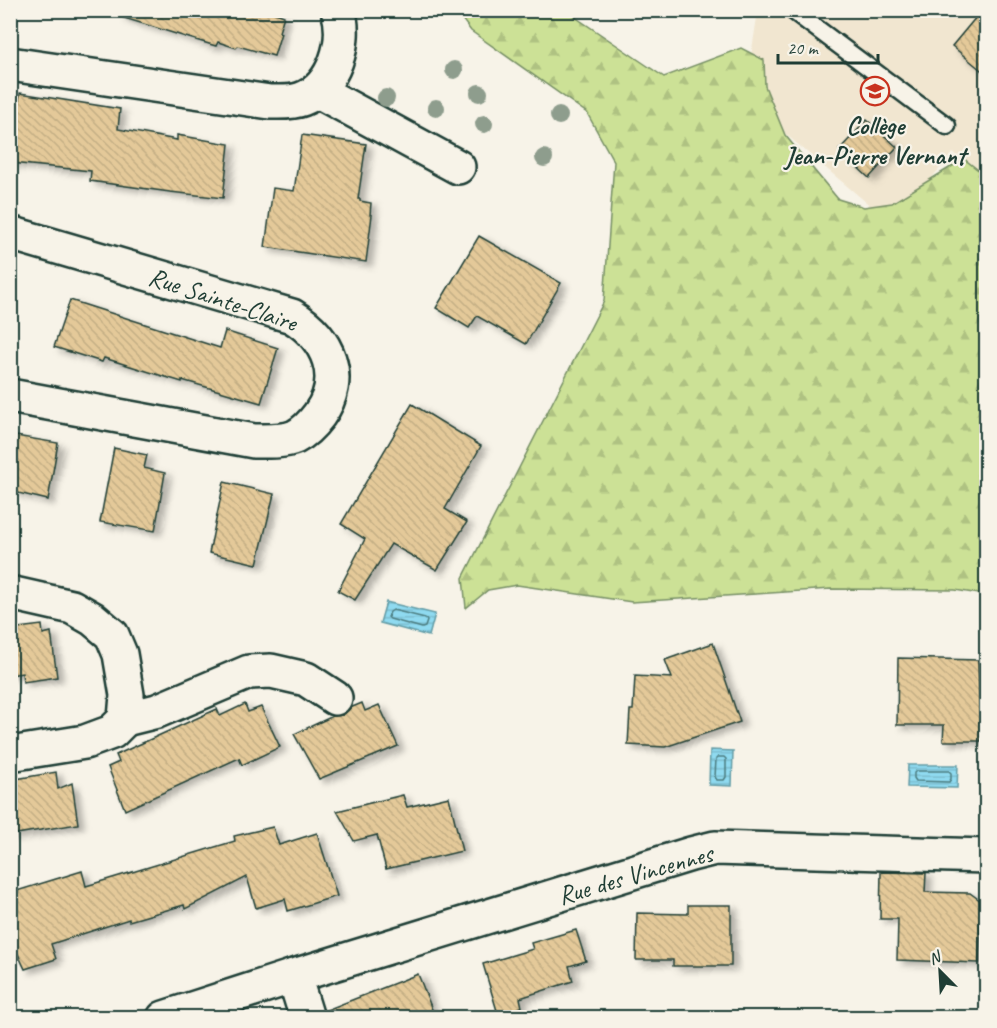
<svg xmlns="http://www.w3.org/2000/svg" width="997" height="1028" viewBox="0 0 997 1028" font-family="Caveat,sans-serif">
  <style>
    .built { fill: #f1e6d0 }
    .forest { fill: url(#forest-firs); stroke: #768f65; stroke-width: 1.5 }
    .water { fill: url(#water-rules); stroke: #629ba5; stroke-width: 1.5 }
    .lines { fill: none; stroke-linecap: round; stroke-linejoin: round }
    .shore { stroke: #4c7c7f; stroke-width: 1.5 }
    .building { fill: url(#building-back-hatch); stroke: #1f3d34; stroke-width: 1.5; filter: url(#shadow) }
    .lane-casing { stroke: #1f3d34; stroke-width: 21 }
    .street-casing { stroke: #1f3d34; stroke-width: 38 }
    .lane { stroke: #f7f3e8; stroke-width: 16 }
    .street { stroke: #f7f3e8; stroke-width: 33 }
    .tree { fill: #8e9d8d }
    .labels { text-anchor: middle; stroke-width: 4.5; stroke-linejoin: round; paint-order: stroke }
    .poi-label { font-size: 26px; font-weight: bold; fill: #1f3d34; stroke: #f7f3e8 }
    .street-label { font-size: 26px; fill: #1f3d34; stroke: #f7f3e8 }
  </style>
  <defs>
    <pattern id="forest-firs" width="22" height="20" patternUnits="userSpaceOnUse" patternTransform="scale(1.5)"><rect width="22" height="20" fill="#cce196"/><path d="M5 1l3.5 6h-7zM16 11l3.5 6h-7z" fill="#afc282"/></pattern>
    <pattern id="water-rules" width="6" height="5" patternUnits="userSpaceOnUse" patternTransform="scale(1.5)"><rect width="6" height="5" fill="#8fdaf0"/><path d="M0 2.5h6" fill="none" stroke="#7bbcce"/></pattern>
    <pattern id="building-back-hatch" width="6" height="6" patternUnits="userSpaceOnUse" patternTransform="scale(1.5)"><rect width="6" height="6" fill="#e4c999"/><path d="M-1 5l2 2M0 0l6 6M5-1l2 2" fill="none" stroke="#c3ae84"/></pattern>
    <filter id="shadow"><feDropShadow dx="6" dy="4" stdDeviation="3" flood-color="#0004"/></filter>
  </defs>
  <rect width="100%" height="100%" fill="#f7f3e8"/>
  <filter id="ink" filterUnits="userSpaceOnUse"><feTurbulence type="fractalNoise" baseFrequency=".0167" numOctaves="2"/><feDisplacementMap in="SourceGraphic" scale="12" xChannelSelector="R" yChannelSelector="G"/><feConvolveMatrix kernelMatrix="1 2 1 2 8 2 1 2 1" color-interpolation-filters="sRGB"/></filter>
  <g filter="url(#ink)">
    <path class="built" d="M 758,11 L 986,11 L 986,178 L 953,153 L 892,224 L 776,126 L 751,56 Z"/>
    <path class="forest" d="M 456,11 L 566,11 L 664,77 L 741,48 L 764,60 L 765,86 L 785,135 L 838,199 L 864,207 L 892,203 L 964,159 L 986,176 L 986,595 L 955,590 L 831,589 L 632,602 L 517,585 L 488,590 L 466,608 L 463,578 L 604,301 L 614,162 L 587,113 L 471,31 Z"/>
    <g class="water">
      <path d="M 386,602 L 435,614 L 429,636 L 380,623 Z"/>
      <path d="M 710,750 L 733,751 L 732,786 L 709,785 Z"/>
      <path d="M 908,765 L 958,765 L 957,788 L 907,787 Z"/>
    </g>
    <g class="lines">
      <g class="shore">
        <path d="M 393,610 L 425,618 L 427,621 L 425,627 L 422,628 L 390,619 L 388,617 L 390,612 Z"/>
        <path d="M 718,757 L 724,757 L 726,759 L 726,777 L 724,780 L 717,780 L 715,777 L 716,759 Z"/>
        <path d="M 916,771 L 949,771 L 951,773 L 951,779 L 949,782 L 916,781 L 914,778 L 914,773 Z"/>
      </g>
    </g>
    <g class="building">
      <path d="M 122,10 L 267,10 L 284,16 L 279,32 L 281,33 L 274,56 L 238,46 L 236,48 L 218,42 L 216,46 L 189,38 L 121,17 Z"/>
      <path d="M 982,10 L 987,10 L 987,75 L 952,46 Z"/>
      <path d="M 20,93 L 120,109 L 118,129 L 177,140 L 177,135 L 229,144 L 223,198 L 170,192 L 90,181 L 91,171 L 11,163 Z"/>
      <path d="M 867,120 L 897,147 L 869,178 L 839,150 Z"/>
      <path d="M 302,135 L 366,144 L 358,199 L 360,199 L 360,201 L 371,203 L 370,215 L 372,215 L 366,262 L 265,247 L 273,188 L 294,191 Z"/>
      <path d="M 479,236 L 561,283 L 526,344 L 477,316 L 469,328 L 436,308 Z"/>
      <path d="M 70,300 L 220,348 L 225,331 L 278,348 L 261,403 L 182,380 L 182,382 L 104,358 L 102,362 L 54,347 Z"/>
      <path d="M 412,404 L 481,446 L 445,509 L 467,522 L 437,570 L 391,544 L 355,600 L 338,591 L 365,539 L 341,524 Z"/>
      <path d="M 10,435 L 58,443 L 48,500 L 18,493 L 18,492 L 10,490 Z"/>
      <path d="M 114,448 L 147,455 L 144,468 L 165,473 L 155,531 L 100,522 Z"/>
      <path d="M 224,482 L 274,494 L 257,564 L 209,553 Z"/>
      <path d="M 42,625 L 43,634 L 51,632 L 57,677 L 23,682 L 22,673 L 10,675 L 10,629 Z"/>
      <path d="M 713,643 L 740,722 L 665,747 L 628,745 L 630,710 L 633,710 L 635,676 L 672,678 L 665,660 Z"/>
      <path d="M 898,658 L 978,660 L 981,741 L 943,741 L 944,725 L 897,725 Z"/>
      <path d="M 362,703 L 365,711 L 379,705 L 398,746 L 319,779 L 294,734 L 333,716 L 343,715 L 350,708 Z"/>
      <path d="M 245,704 L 248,712 L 261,707 L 280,747 L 242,765 L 239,758 L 125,810 L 108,767 L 119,762 L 116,755 L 217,709 L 220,716 Z"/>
      <path d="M 56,772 L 58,789 L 72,783 L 78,824 L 10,835 L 10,780 Z"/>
      <path d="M 403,795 L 407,807 L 449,797 L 462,851 L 386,869 L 377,835 L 354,841 L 337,811 Z"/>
      <path d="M 273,827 L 279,845 L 317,833 L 337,896 L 288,911 L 285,899 L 256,908 L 247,877 L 185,909 L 184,905 L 129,921 L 129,919 L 51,944 L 56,959 L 25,969 L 10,937 L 10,893 L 82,871 L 86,886 L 235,841 L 234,836 Z"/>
      <path d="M 881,872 L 926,873 L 925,892 L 970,893 L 981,901 L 979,963 L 897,960 L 898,919 L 880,919 Z"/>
      <path d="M 688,905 L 731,905 L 731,966 L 673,966 L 673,960 L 636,960 L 637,913 L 688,914 Z"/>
      <path d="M 576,930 L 586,961 L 569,966 L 573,981 L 520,998 L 522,1007 L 498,1014 L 483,964 L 533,949 L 531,943 Z"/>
      <path d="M 418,974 L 435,1017 L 325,1017 L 324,1011 Z"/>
    </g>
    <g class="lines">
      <g class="lane-casing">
        <path id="lane" d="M 792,10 L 947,126"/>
      </g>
      <g class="street-casing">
        <g id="street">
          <path d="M 10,64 L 270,102 C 280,102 292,103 302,99 C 334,87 348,41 338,10"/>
          <path d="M 318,91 L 458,167"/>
          <path d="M 10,233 L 292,316 C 328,338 346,378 319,415 C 313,423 305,432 295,437 C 283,442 267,441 254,441 L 10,396"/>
          <path d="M 10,593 L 72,607 L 93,619 L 112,635 L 120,654 L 127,695 L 125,719 L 112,732 L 85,742 L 10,754"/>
          <path d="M 125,719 L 157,711 L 249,672 L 271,671 L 306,679 L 335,698"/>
          <path d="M 294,976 L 691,854 L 715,848 L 986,856"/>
          <path d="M 164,1018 L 294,976 L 307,1018"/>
        </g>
      </g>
      <use href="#lane" class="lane"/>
      <use href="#street" class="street"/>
    </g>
    <g class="tree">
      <circle cx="454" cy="70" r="9"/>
      <circle cx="479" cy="93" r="9"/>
      <circle cx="386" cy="98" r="9"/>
      <circle cx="436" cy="108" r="9"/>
      <circle cx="559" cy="116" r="9"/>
      <circle cx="484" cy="124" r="9"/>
      <circle cx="544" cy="158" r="9"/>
    </g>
  </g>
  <defs>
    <g id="school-ring" transform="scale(1.5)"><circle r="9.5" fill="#f7f3e8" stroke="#c8321e" stroke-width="1.5"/><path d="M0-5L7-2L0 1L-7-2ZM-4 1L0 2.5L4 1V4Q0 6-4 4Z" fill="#c8321e"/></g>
  </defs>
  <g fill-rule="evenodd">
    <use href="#school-ring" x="875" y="91"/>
  </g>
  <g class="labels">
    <g class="poi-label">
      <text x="875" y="134">Collège<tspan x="875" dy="30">Jean-Pierre Vernant</tspan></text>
    </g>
    <g class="street-label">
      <text transform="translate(223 299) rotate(18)" y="9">Rue Sainte-Claire</text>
      <text transform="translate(635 874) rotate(-16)" y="9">Rue des Vincennes</text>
    </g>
  </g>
  <rect width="997" height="1028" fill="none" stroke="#f7f3e8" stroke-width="36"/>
  <rect x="18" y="18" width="961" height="992" fill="none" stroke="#1f3d34" stroke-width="2" filter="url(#ink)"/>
  <g transform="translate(940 971) rotate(336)" stroke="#f7f3e8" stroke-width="4.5" paint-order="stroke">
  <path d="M0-4.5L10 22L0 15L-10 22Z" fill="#1f3d34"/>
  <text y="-9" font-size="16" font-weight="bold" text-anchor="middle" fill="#1f3d34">N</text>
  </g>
  <path d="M778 54v9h100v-9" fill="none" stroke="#1f3d34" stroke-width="3"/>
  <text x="787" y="54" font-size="18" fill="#1f3d34" stroke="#f7f3e8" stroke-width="4.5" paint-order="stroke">20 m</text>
</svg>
